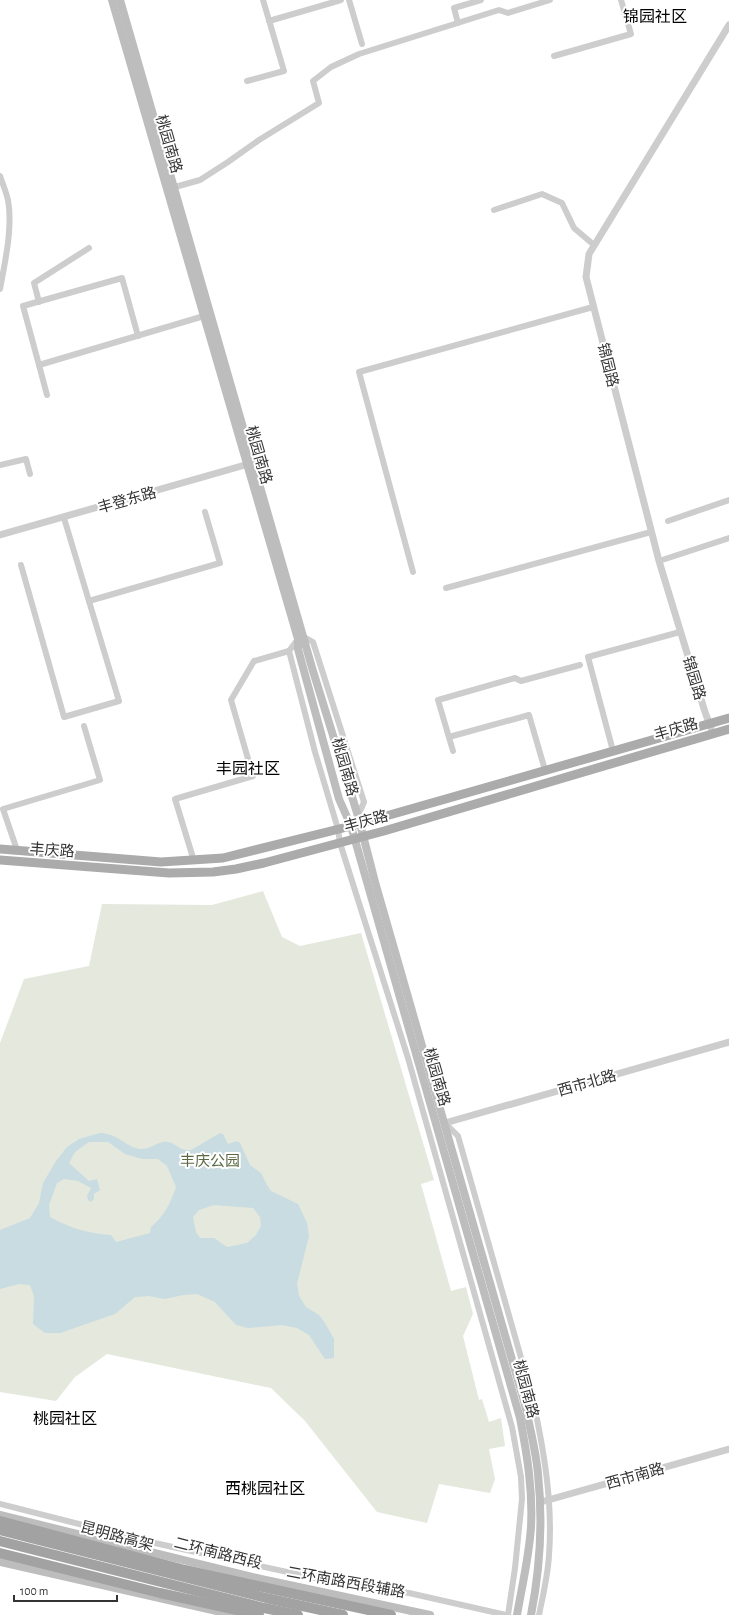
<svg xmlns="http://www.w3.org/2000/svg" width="729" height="1615" viewBox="0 0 729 1615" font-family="'Alegreya Sans','Noto Sans SC',sans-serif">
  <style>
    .green { fill: #e4e8dd }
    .water { fill: #c8dce2; fill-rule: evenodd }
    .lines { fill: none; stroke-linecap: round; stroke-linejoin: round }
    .minor { stroke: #cdcdcd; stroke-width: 6 }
    .tertiary { stroke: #cdcdcd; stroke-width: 7 }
    .secondary { stroke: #bdbdbd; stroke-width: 8 }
    .primary { stroke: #ababab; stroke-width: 9 }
    .trunk { stroke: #a2a2a2; stroke-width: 10 }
    .labels { text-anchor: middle; stroke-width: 4; stroke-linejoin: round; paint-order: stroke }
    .street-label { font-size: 15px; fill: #333; stroke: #fff }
    .park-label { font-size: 15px; fill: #5b6a45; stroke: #fff }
    .neighbourhood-label { font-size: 16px; fill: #000; stroke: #fff }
  </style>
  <rect width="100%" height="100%" fill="#fff"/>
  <path class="green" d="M 263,891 L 282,937 L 300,946 L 361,933 L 434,1180 L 421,1184 L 451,1291 L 466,1287 L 473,1314 L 463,1336 L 479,1400 L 482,1399 L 489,1422 L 501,1418 L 505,1446 L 489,1449 L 495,1479 L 490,1493 L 439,1484 L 427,1523 L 377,1512 L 305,1421 L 271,1388 L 107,1354 L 75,1377 L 56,1401 L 0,1392 L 0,1043 L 24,979 L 89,966 L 102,904 L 212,905 Z"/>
  <path class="water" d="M 100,1133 C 120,1134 126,1148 141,1149 C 150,1150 159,1140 168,1142 C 177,1144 181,1152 191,1150 L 220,1133 L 223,1134 L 228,1144 L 237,1141 L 240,1143 L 250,1165 L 261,1173 L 267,1185 L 271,1191 L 298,1204 L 307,1223 L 309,1236 L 297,1284 L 299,1296 L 306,1307 L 319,1315 L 325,1323 L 334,1339 L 334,1358 L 325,1359 L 309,1335 L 297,1328 L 282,1325 L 248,1328 L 236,1325 L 215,1302 L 197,1294 L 183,1295 L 165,1299 L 149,1296 L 135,1297 L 115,1314 L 60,1333 L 45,1333 L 33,1324 L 34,1296 L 30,1285 L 19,1284 L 0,1289 L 0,1230 L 30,1218 L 39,1203 L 43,1183 L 56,1161 L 67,1147 L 79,1139 ZM 89,1142 L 108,1142 L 125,1154 L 142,1159 L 158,1159 L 167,1166 L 176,1187 C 170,1204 165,1215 151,1227 L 150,1233 L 116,1242 L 111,1235 C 87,1233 72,1229 50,1217 L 49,1205 L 57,1183 L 64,1179 L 78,1181 L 91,1188 L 87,1196 L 88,1200 L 91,1202 L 94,1199 L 94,1194 L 100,1190 L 97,1179 L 89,1181 L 69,1163 L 75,1152 ZM 214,1205 L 253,1208 L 260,1217 L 261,1226 L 256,1235 L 247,1243 L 227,1247 L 214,1238 L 200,1238 L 196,1232 L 193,1217 L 199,1210 Z"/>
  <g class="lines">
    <g class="minor">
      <path d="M 349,0 L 362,44"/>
      <path d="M 269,21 L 341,0"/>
      <path d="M 458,23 L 454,8 L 481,0"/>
      <path d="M 554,56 L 631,34 L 621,0"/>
      <path d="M 247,81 L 284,71 L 263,0"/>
      <path d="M 0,176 C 3,184 6,192 8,200 C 13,227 5,262 0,289"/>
      <path d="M 175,187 L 200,180 L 228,162 L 259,140 L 319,103 L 313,81 L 331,67 L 359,54 L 499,10 L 508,13 L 550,0"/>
      <path d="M 494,210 L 542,194 L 562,203 L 574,228 L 594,245"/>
      <path d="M 39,302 L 34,283 L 89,248"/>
      <path d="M 39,365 L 23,306 L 122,278 L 138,336"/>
      <path d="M 47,395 L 39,365 L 204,316"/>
      <path d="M 0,465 L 26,459 L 30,474"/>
      <path d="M 668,521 L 729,500"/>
      <path d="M 659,561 L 729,538"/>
      <path d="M 21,565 L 64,717 L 119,701 L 64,518"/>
      <path d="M 413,572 L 359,372 L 593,307"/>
      <path d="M 446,588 L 651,532"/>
      <path d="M 89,601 L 220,563 L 205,512"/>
      <path d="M 304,637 L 313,642 L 364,802 L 358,816"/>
      <path d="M 298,639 L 289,651 L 315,752 L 338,829 L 340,843 L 408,1058 L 512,1427 L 521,1477 L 522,1499 L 515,1568 L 508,1615"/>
      <path d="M 449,737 L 529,715 L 545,770"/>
      <path d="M 453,751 L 438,700 L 515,678 L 521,681 L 580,665"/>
      <path d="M 613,751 L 588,657 L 680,632"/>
      <path d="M 17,850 L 3,809 L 100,780 L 84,726"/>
      <path d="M 194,861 L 175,799 L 253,776 L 231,700 L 254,661 L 289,651"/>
      <path d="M 445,1123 L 458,1136 L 533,1400 C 544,1451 553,1503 549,1555 C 548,1575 543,1595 539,1615"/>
      <path d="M 0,1504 L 150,1542 L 347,1585 L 409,1593 L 506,1615"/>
    </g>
    <g class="tertiary">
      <path d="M 0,535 L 252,463"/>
      <path d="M 711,728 L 705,712 L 659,561 L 586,277 L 589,254 L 729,25"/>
      <path d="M 445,1123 L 729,1042"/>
      <path d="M 541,1502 L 729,1449"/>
    </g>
    <g class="secondary">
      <path d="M 112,0 L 298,639 L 298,649 L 339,799 L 351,826 L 520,1418 C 527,1454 533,1490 531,1527 C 529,1557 522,1586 517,1615"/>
      <path d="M 120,0 L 313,671 L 358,816 L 375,882 L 525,1405 C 530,1428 536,1451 538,1474 C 543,1521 540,1569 531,1615"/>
      <path d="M 0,1515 L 261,1579 L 430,1615"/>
      <path d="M 0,1562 L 234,1615"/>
    </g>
    <g class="primary">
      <path d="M 0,849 L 161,862 L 223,858 L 351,826 L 729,718"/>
      <path d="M 0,860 L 169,873 L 213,872 L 236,869 L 264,863 L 384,831 L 729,729"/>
    </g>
    <g class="trunk">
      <path d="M 0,1521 L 185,1570 L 391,1615"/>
      <path d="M 0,1530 L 266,1598 L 343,1615"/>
      <path d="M 0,1541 L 264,1608 L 298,1615"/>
      <path d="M 0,1553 L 160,1593 L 259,1615"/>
    </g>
  </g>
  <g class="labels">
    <g class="street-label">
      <text transform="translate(169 144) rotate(74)" y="5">桃园南路</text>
      <text transform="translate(608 365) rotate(76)" y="5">锦园路</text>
      <text transform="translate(259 455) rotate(74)" y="5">桃园南路</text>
      <text transform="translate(127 500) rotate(-16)" y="5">丰登东路</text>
      <text transform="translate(694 678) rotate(73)" y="5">锦园路</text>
      <text transform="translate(676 729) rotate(-16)" y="5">丰庆路</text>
      <text transform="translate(345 767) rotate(74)" y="5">桃园南路</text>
      <text transform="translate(366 821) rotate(-15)" y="5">丰庆路</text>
      <text transform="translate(52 850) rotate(4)" y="5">丰庆路</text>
      <text transform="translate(437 1077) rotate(74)" y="5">桃园南路</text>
      <text transform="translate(587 1083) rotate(-16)" y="5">西市北路</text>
      <text transform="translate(526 1389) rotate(75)" y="5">桃园南路</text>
      <text transform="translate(635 1476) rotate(-16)" y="5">西市南路</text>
      <text transform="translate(117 1536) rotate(15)" y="5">昆明路高架</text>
      <text transform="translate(218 1553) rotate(14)" y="5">二环南路西段</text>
      <text transform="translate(346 1582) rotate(10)" y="5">二环南路西段辅路</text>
    </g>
    <g class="park-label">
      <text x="210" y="1166">丰庆公园</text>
    </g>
    <g class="neighbourhood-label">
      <text x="655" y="22">锦园社区</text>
      <text x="248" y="774">丰园社区</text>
      <text x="65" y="1424">桃园社区</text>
      <text x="265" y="1494">西桃园社区</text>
    </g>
  </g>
  <path d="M14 1595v6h103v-6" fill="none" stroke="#333333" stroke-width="2"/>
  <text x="20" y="1595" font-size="12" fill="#333333" stroke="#ffffff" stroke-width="3" paint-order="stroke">100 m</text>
</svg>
